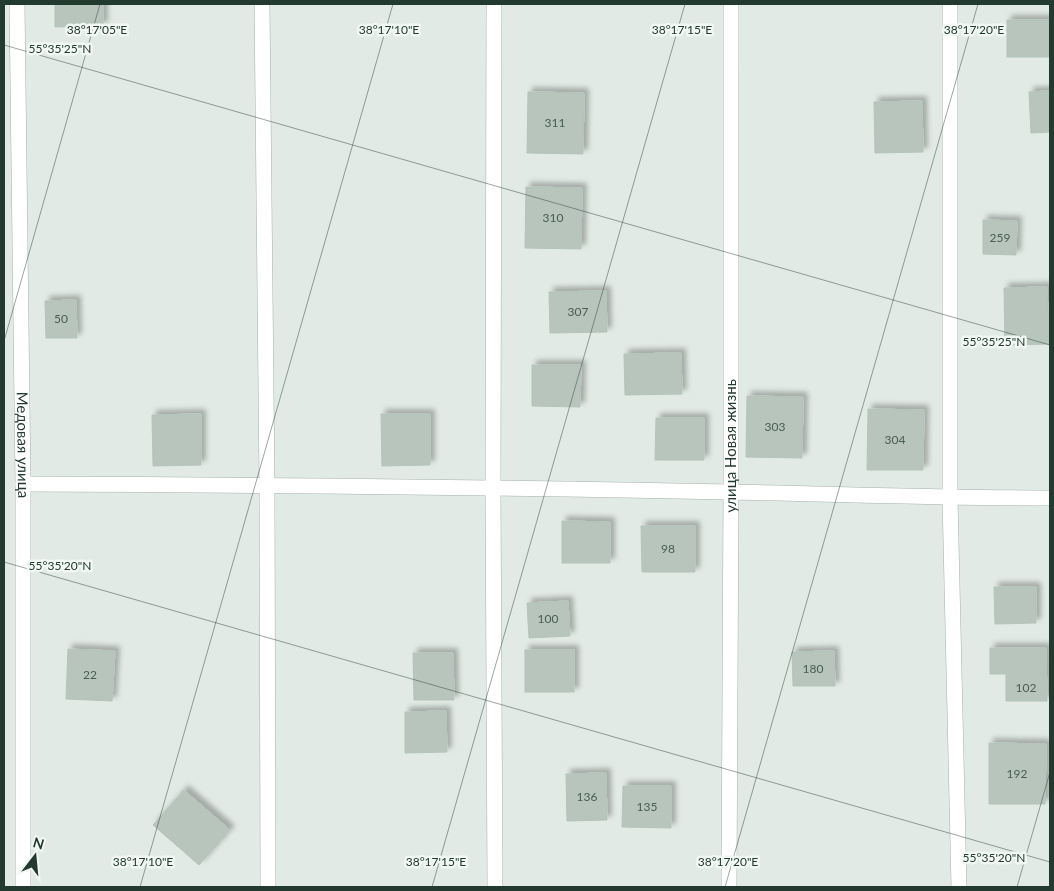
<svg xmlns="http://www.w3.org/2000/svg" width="1054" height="891" viewBox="0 0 1054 891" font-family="Lato,sans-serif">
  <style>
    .building { fill: #b7c5bd; stroke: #b4c4bb; filter: url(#shadow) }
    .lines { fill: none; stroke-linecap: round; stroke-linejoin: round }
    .street-casing { stroke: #a4b2ab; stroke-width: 16 }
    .street { stroke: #fff; stroke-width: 15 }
    .ticks { fill: none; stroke: #233a30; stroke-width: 1; stroke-opacity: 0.45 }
    .labels { text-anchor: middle; stroke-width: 5; stroke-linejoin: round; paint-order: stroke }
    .number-label { font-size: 12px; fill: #485d53 }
    .street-label { font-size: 15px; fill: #233a30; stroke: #f1f7f3 }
    .ticks-label { font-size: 12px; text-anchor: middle; fill: #233a30; stroke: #f1f7f3; stroke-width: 5; stroke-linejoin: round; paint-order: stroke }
  </style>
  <defs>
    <filter id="shadow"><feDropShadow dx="4.5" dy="-4.5" stdDeviation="2.5" flood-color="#0004"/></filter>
  </defs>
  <rect width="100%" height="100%" fill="#e1eae5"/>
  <g class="building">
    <path d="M 55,4 L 103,4 L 103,26 L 55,27 Z"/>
    <rect x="1007" y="20" width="43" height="37"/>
    <path d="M 1050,91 L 1050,132 L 1031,133 L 1029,92 Z"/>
    <path d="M 528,92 L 584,93 L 583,154 L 527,153 Z"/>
    <path d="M 922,101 L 923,152 L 875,153 L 874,102 Z"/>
    <path d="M 526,187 L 582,188 L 581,249 L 525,248 Z"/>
    <path d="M 983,220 L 1017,221 L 1016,255 L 983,254 Z"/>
    <path d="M 1047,287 L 1048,315 L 1050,315 L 1050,344 L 1005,345 L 1004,288 Z"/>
    <path d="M 606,291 L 607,332 L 550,333 L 549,292 Z"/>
    <path d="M 76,300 L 77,338 L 46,338 L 45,301 Z"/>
    <path d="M 681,353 L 682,394 L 625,395 L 624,354 Z"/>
    <path d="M 532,365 L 581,365 L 580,407 L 532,406 Z"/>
    <path d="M 747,396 L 803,397 L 802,458 L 746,457 Z"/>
    <path d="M 868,409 L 924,410 L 923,470 L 867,470 Z"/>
    <path d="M 201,414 L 201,465 L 153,466 L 152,415 Z"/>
    <path d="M 381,414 L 430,414 L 430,465 L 382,466 Z"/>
    <path d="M 656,418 L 704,418 L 704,460 L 655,460 Z"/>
    <path d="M 562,521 L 610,522 L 610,563 L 562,563 Z"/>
    <path d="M 641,526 L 695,526 L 695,572 L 642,572 Z"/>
    <path d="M 994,587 L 1036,587 L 1036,623 L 995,624 Z"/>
    <path d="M 568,601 L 570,636 L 529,638 L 527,603 Z"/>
    <path d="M 990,648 L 1046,648 L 1047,701 L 1006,701 L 1006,674 L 990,674 Z"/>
    <path d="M 68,649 L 115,651 L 112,701 L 66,699 Z"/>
    <rect x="525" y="650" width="49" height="42"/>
    <path d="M 834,651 L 835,686 L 793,686 L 792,652 Z"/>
    <path d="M 413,653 L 453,653 L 454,700 L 414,700 Z"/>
    <path d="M 446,711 L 447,752 L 405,753 L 405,712 Z"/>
    <path d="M 989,743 L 1046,744 L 1045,804 L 989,804 Z"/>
    <path d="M 606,773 L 607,820 L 567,821 L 566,774 Z"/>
    <path d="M 623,786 L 671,786 L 671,828 L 622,827 Z"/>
    <path d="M 184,790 L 230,830 L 199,865 L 153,825 Z"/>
  </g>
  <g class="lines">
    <g class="street-casing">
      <g id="street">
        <path id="s1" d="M 17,4 L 23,484 L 23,887"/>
        <path d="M 262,4 L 267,485 L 268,887"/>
        <path d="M 494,4 L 493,489 L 495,887"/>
        <path d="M 950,4 L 950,498 L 959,887"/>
        <path d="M 23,484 C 259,485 495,487 730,492 C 837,494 944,498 1050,498"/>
        <path id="s2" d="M 729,887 L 731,492 L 731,4"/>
      </g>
    </g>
    <use href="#street" class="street"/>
  </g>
  <path class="ticks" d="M 4,45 L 1050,345M 4,341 L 100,4M 4,562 L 1050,862M 140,887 L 393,4M 432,887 L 685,4M 725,887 L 978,4M 1017,887 L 1050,772"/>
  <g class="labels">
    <g class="number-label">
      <text x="555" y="127">311</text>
      <text x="553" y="222">310</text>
      <text x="1000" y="242">259</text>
      <text x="578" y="316">307</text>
      <text x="61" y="323">50</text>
      <text x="775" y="431">303</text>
      <text x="895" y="444">304</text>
      <text x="668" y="553">98</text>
      <text x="548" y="623">100</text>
      <text x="813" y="673">180</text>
      <text x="90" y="679">22</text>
      <text x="1026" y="692">102</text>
      <text x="1017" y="778">192</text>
      <text x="587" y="801">136</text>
      <text x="647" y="811">135</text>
    </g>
    <g class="street-label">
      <text dy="5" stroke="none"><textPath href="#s1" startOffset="441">Медовая улица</textPath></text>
      <text dy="5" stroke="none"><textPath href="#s2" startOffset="441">улица Новая жизнь</textPath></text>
    </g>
  </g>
  <g class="ticks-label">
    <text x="97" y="34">38°17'05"E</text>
    <text x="389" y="34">38°17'10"E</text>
    <text x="682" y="34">38°17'15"E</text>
    <text x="974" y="34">38°17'20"E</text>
    <text x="60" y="53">55°35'25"N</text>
    <text x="994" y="346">55°35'25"N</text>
    <text x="60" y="570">55°35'20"N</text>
    <text x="994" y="862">55°35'20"N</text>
    <text x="143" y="866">38°17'10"E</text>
    <text x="436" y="866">38°17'15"E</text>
    <text x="728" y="866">38°17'20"E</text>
  </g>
  <rect width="1054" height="891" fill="none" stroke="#233a30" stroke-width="10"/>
  <g transform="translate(35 856) rotate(16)" stroke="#f1f7f3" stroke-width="4" paint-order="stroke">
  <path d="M0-4L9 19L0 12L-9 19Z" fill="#233a30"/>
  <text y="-8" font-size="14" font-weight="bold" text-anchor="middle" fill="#233a30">N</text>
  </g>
</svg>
